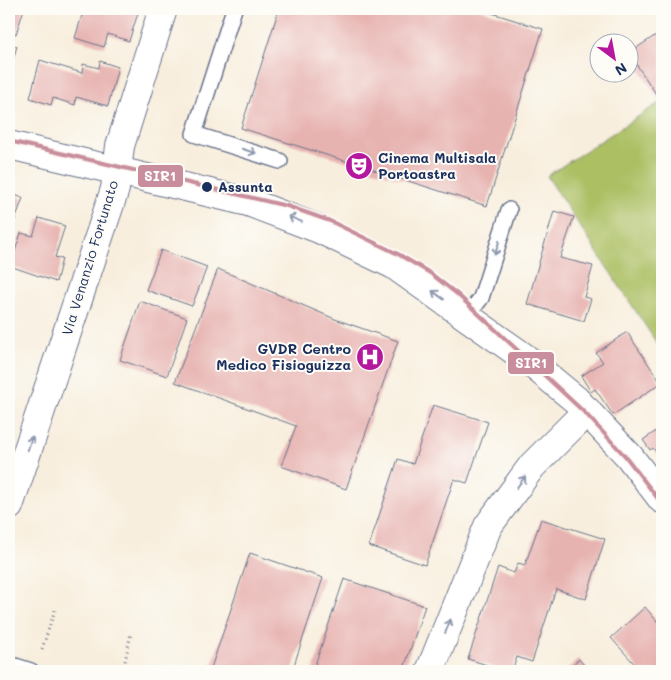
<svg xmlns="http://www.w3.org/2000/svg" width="671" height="680" viewBox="0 0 671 680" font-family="Mali,sans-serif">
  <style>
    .green { fill: #acbf63; stroke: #647760 }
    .building { fill: #e7b3b1 }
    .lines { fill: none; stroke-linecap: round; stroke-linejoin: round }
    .service-casing { stroke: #68728a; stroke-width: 18 }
    .minor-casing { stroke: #68728a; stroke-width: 30 }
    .path { stroke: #68728a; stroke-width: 3; stroke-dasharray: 1 4; stroke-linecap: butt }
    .service { stroke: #fff; stroke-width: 15 }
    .minor { stroke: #fff; stroke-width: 28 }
    .tram-1-casing { stroke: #fdfcf7; stroke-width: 8 }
    .tram-1 { stroke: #c98e9d; stroke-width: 4 }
    .oneway { stroke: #8d97ae }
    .stop-dot { fill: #1b2f5e; stroke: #fdfcf7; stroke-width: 2 }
    .labels { text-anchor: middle; stroke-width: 4; stroke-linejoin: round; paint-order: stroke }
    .poi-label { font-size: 14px; font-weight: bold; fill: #1b2f5e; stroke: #fdfcf7; text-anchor: start }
    .stop-label { font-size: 14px; font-weight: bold; fill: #1b2f5e; stroke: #fdfcf7; text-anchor: start }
    .street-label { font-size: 14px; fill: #1b2f5e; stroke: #fdfcf7 }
    .line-badge { stroke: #fdfcf7; stroke-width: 2 }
    .badge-label { font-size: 14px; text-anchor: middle; font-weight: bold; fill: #fff }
  </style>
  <rect width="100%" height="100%" fill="#fdfcf7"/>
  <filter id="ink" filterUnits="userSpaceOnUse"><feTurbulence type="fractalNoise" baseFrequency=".02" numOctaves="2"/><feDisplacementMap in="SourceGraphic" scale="10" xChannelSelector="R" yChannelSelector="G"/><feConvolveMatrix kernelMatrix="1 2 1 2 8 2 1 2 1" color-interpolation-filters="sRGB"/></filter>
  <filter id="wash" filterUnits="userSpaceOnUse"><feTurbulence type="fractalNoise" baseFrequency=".0096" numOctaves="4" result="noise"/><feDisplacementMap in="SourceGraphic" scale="20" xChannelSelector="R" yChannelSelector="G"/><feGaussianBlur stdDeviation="1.12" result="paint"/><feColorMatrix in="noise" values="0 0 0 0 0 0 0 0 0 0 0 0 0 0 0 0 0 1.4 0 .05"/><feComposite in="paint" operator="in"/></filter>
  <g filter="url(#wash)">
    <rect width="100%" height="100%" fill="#f8eedd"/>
    <path class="green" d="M 662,101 L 662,351 L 547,176 Z"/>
    <g id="blocks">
      <g class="building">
        <path d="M 9,9 L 24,9 L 16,34 L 9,32 Z"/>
        <path d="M 84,9 L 139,10 L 129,41 L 108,34 L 104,47 L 75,38 Z"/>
        <path d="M 279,9 L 479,9 L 543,29 L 487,206 L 241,128 Z"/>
        <path d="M 662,31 L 662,94 L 658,97 L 629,53 Z"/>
        <path d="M 9,44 L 17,46 L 9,74 Z"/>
        <path d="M 40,60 L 82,73 L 83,64 L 99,68 L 100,61 L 118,67 L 108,106 L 76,97 L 75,105 L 53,98 L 51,105 L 30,98 Z"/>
        <path d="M 9,193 L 23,198 L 9,236 Z"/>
        <path d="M 554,211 L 574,217 L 560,258 L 593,266 L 584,297 L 591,299 L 584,321 L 527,304 Z"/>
        <path d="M 39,218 L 65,226 L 55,257 L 62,259 L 56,282 L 10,266 L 21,233 L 33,236 Z"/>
        <path d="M 161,250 L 207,267 L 192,306 L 146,290 Z"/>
        <path d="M 218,269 L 335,319 L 398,341 L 346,489 L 281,466 L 296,426 L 175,382 Z"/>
        <path d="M 140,301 L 187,318 L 167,376 L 120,360 Z"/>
        <path d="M 627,332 L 661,383 L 613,415 L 595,389 L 591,392 L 581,376 L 603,362 L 596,353 Z"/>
        <path d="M 433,405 L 488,422 L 467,483 L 454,479 L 425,565 L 369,546 L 398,459 L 413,464 Z"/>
        <path d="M 662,427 L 662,460 L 653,448 L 650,450 L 643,440 Z"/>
        <path d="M 541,519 L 605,539 L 586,599 L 556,589 L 532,662 L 517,657 L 512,671 L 506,671 L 468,659 L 498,567 L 514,573 L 518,563 L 525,565 Z"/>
        <path d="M 250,553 L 323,578 L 292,671 L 210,671 Z"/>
        <path d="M 344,579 L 425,606 L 403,671 L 313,671 Z"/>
        <path d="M 645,607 L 662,627 L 662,671 L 641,671 L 611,638 Z"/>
        <path d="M 579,659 L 589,671 L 565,671 Z"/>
      </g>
    </g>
  </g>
  <g filter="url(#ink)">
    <use href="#blocks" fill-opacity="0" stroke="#68728a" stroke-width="1"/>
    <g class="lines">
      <g class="service-casing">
        <g id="service">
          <path d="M 234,9 L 194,134 L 280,161"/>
          <path d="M 467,316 L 481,298 L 509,210"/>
          <path d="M 9,664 L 31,671"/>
        </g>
      </g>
      <g class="minor-casing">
        <g id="minor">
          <path d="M 9,145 L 248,202 L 319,229 L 394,265 L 525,358 L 576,400 L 629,456 L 662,499"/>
          <path d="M 9,506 L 115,189 L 120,146 L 163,9"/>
          <path d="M 430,671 L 488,526 L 532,466 L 587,411"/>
        </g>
      </g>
      <g class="path">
        <path d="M 42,649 L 56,607"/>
        <path d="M 123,671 L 131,633"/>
      </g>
      <use href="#service" class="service"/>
      <use href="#minor" class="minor"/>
      <g class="tram-1-casing">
        <path id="tram-1" d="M 9,141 L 287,206 L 330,221 L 398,254 L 430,273 L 457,294 L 585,413 L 626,457 L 662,504"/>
      </g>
      <use href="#tram-1" class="tram-1"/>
    </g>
    <defs><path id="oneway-shaft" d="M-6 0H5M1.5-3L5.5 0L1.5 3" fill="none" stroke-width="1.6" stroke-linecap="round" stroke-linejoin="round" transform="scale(1.25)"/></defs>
    <g class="oneway">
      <use href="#oneway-shaft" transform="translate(249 151) rotate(18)"/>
      <use href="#oneway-shaft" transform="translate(295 219) rotate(-158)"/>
      <use href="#oneway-shaft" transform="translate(497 248) rotate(108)"/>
      <use href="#oneway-shaft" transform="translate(438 295) rotate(-144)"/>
      <use href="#oneway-shaft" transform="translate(30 443) rotate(-72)"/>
      <use href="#oneway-shaft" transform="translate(521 482) rotate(-53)"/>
      <use href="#oneway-shaft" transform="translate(448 626) rotate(-68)"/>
    </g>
  </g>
  <defs>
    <g id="theatre-disc" transform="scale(1.4375)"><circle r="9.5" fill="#b5179e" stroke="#fdfcf7"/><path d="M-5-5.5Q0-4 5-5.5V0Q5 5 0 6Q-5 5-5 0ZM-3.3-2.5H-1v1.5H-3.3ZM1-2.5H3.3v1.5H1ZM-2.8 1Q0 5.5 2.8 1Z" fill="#fff"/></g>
    <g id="hospital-disc" transform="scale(1.4375)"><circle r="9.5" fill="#b5179e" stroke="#fdfcf7"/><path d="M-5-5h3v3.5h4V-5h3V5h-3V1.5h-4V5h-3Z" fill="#fff"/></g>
  </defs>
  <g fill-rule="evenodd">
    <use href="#theatre-disc" x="359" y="166"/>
    <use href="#hospital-disc" x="370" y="357"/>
  </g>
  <circle class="stop-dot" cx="207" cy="187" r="6"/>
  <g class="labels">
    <g class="poi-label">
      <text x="378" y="163">Cinema Multisala<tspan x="378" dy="16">Portoastra</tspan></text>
      <text x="351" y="354" text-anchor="end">GVDR Centro<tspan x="351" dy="16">Medico Fisioguizza</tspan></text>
    </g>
    <g class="stop-label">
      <text x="218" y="192">Assunta</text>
    </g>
    <g class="street-label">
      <text transform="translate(90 258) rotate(-73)" y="5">Via Venanzio Fortunato</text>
    </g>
  </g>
  <g class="line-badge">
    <rect x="137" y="164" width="47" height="24" rx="5" fill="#c98e9d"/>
    <rect x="507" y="351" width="48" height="24" rx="5" fill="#c98e9d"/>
  </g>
  <g class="badge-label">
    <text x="160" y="181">SIR1</text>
    <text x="531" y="368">SIR1</text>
  </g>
  <rect width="671" height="680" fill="none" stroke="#fdfcf7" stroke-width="30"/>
  <g transform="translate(614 58) rotate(148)"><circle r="24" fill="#fdfcf7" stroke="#a3aaba"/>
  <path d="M0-4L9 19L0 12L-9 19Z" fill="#b5179e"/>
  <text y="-8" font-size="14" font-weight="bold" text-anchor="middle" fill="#1b2f5e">N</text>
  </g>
</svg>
